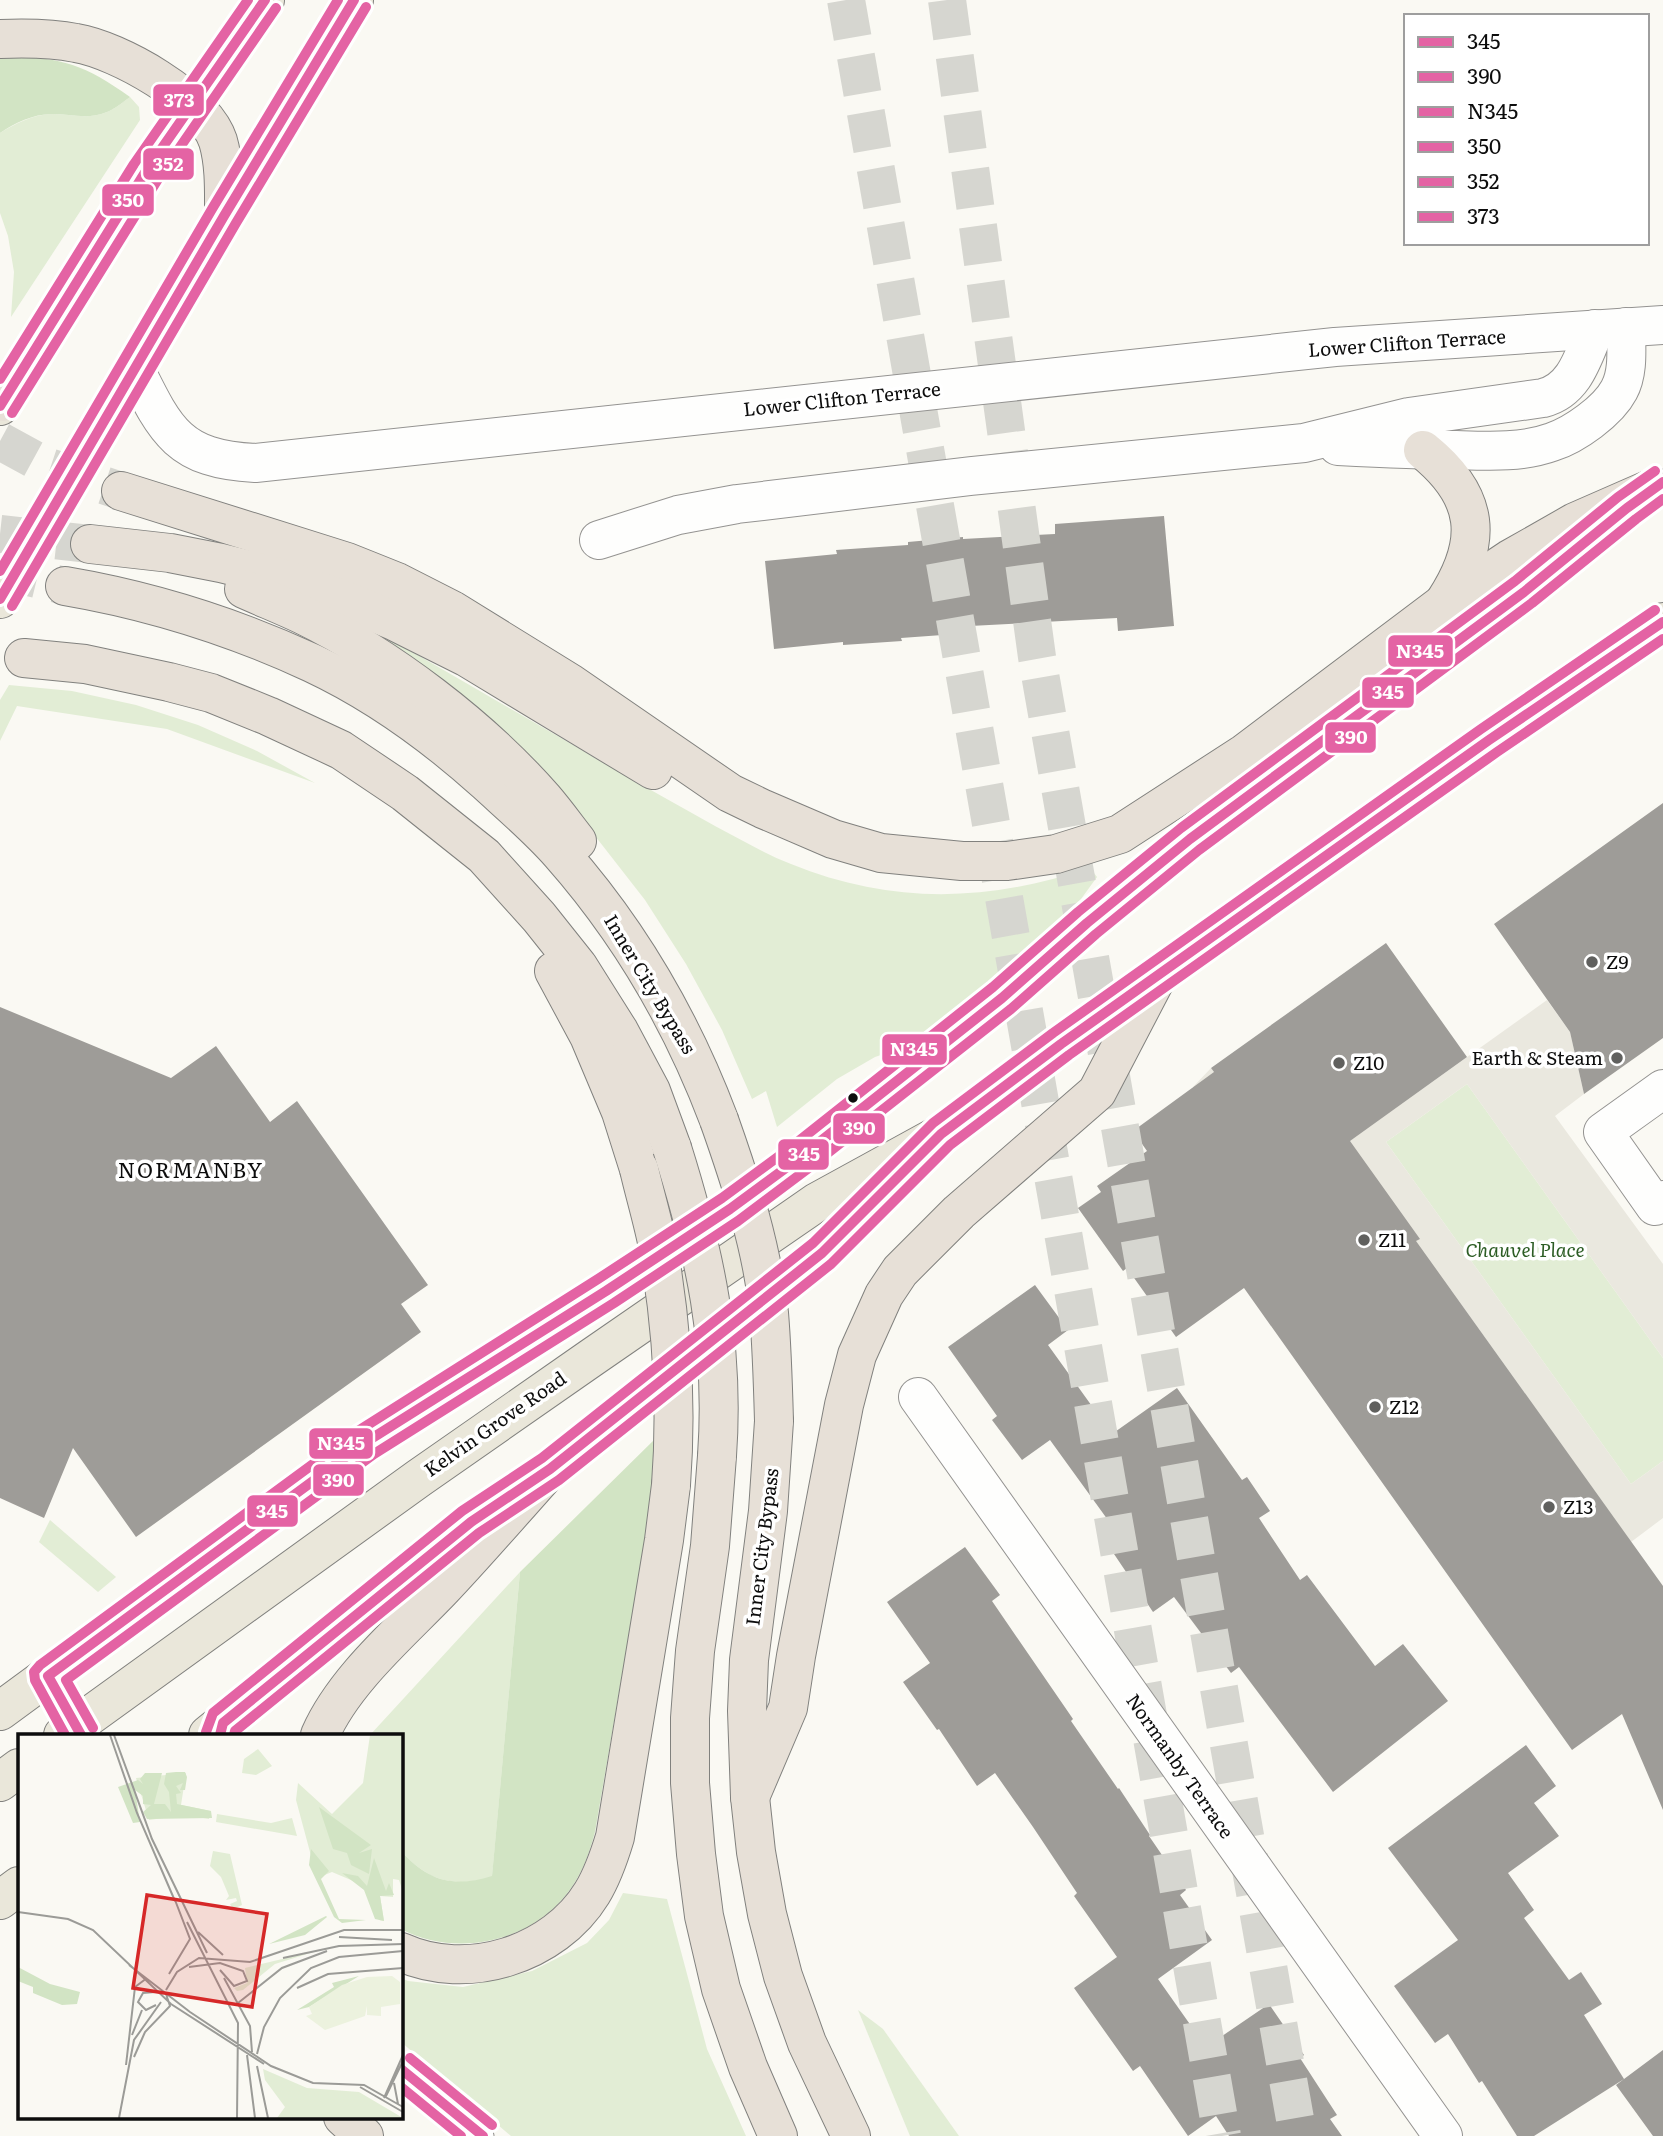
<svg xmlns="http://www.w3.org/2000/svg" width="1663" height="2136" viewBox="0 0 1663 2136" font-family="Literata,serif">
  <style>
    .green { fill: #e2edd5 }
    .forest { fill: #d2e4c4 }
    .plaza { fill: #eae8df }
    .building { fill: #9e9c98 }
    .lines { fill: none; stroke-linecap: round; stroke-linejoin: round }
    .motorway-tunnel { stroke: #d6d6d0; stroke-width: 38; stroke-dasharray: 38 19; stroke-linecap: butt }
    .service-casing { stroke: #949391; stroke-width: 23 }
    .minor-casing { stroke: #949391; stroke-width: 40 }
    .primary-casing { stroke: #81817e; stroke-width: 40 }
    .motorway-casing { stroke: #81817e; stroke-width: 40 }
    .service { stroke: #fefefd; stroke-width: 21 }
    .minor { stroke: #fefefd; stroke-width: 38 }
    .primary { stroke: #eae7da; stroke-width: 38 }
    .motorway { stroke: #e7e0d7; stroke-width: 38 }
    .motorway-bridge-casing { stroke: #81817e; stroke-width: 40; stroke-linecap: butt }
    .motorway-bridge { stroke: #e7e0d7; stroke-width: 38 }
    .bus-1-casing { stroke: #fff; stroke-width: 16 }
    .bus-2-casing { stroke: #fff; stroke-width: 16 }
    .bus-3-casing { stroke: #fff; stroke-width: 16 }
    .bus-4-casing { stroke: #fff; stroke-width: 16 }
    .bus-5-casing { stroke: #fff; stroke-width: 16 }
    .bus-6-casing { stroke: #fff; stroke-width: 16 }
    .bus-1 { stroke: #e463a4; stroke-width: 10 }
    .bus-2 { stroke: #e463a4; stroke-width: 10 }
    .bus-3 { stroke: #e463a4; stroke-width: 10 }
    .bus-4 { stroke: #e463a4; stroke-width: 10 }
    .bus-5 { stroke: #e463a4; stroke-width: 10 }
    .bus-6 { stroke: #e463a4; stroke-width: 10 }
    .poi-dot { fill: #60605e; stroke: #fff; stroke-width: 2.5 }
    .bus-dot { fill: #0d0d0d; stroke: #fff; stroke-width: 2.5 }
    .labels { text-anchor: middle; stroke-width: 7; stroke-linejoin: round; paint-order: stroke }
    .street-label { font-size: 19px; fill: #0d0d0d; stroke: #fff }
    .poi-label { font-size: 19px; fill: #0d0d0d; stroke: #fff; text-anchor: start }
    .park-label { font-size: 19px; font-style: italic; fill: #2d5d25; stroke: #fff }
    .neighbourhood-label { font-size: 21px; letter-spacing: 2px; fill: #0d0d0d; stroke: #fff }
    .inset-road { fill: none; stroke: #9b9b97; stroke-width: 2 }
    .view { fill: #d62828; fill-opacity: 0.15; stroke: #d62828; stroke-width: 3.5 }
    .inset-edge { fill: none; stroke: #0d0d0d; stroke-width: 3.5 }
    .line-badge { stroke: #fff; stroke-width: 2.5 }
    .badge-label { font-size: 19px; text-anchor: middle; font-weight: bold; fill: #fff }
  </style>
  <rect width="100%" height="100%" fill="#faf9f3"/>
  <g class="green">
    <path d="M 130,97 L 139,107 L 140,120 L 11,317 L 14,272 L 8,236 L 0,213 L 0,133 C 15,124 33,114 52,114 C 71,114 88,120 107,112 C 115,109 123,102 130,97 Z"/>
    <path d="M 372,629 C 451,674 530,720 609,766 C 645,787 680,806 715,826 C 740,839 765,854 791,864 C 892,905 988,902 1090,868 L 1097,877 L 1068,917 L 928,1039 L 875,1057 L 837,1079 L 777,1127 L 766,1091 L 752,1099 L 722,1030 L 686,964 L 645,900 L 599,841 L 548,786 L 414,673 Z"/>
    <path d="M 9,685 L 72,691 L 136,705 L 198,725 L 257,751 L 315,783 L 167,729 L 17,706 L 0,741 L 0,700 Z"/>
    <path d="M 1467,1084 L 1663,1358 L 1663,1461 L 1631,1484 L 1386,1142 Z"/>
    <path d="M 50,1520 L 116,1577 L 98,1592 L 39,1542 Z"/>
    <path d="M 520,1572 L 492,1877 C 453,1888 428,1881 401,1851 L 401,1735 L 370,1735 Z"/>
    <path d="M 623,1893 L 667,1899 L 707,2049 L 746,2136 L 511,2136 L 401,2042 L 401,1978 L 408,1981 L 463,1987 L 532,1971 L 587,1943 L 609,1920 Z"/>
    <path d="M 858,2010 L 883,2029 L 959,2136 L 910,2136 Z"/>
  </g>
  <g class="forest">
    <path d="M 0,57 C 58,56 83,63 130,97 C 123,102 115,109 107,112 C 88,120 71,114 52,114 C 33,114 15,123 0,133 Z"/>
    <path d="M 656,1438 L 653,1483 L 646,1535 L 595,1832 C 590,1850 585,1866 575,1882 C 540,1940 460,1960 401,1929 L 401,1851 C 428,1881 453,1888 492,1876 L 520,1572 Z"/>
  </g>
  <path class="plaza" d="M 1547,1000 L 1570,1032 L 1584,1094 L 1555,1116 L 1663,1264 L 1663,1358 L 1467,1084 L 1386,1142 L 1631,1484 L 1663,1461 L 1663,1518 L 1631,1542 L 1451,1290 L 1376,1343 L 1193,1087 L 1211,1068 L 1292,1182 Z"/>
  <g class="building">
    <path d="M 1164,516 L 1174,626 L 1118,631 L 1117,618 L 970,626 L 970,633 L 901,638 L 902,641 L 843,645 L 843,642 L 774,649 L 765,561 L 837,554 L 836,550 L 908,545 L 908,542 L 963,537 L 963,539 L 1055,534 L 1055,524 Z"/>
    <path d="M 1663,803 L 1663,1038 L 1584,1094 L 1570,1032 L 1494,924 Z"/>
    <path d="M 1386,943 L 1467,1057 L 1350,1141 L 1420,1239 L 1416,1241 L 1663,1586 L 1663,1810 L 1622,1714 L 1572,1750 L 1244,1288 L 1176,1337 L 1127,1268 L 1123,1271 L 1078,1208 L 1101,1192 L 1097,1186 L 1147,1151 L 1133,1131 L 1214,1072 L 1211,1068 Z"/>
    <path d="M 0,1007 L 171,1078 L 216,1046 L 270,1122 L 297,1101 L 428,1285 L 401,1304 L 421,1332 L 136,1537 L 73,1448 L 44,1518 L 0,1498 Z"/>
    <path d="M 1035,1285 L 1068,1330 L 1048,1345 L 1112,1434 L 1177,1388 L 1242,1480 L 1247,1477 L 1270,1511 L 1259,1518 L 1300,1580 L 1307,1575 L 1375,1666 L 1403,1644 L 1448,1701 L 1333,1792 L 1239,1667 L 1231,1673 L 1174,1597 L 1153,1612 L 1114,1554 L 1126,1545 L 1050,1440 L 1022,1460 L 992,1420 L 997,1416 L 948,1347 Z"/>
    <path d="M 965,1547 L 1000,1595 L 992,1601 L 1073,1719 L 1071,1721 L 1118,1789 L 1119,1788 L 1150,1835 L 1149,1836 L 1186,1890 L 1180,1895 L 1212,1940 L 1158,1979 L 1206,2047 L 1269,2004 L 1304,2055 L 1300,2058 L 1337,2115 L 1330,2119 L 1342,2136 L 1229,2136 L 1216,2116 L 1188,2136 L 1140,2066 L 1133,2071 L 1074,1988 L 1117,1957 L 1074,1896 L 1077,1893 L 1033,1827 L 995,1773 L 977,1786 L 939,1729 L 937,1730 L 903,1682 L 930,1663 L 887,1602 Z"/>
    <path d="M 1526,1745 L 1556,1786 L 1534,1803 L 1559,1836 L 1508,1873 L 1534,1910 L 1524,1918 L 1569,1980 L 1581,1972 L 1602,2004 L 1584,2015 L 1624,2079 L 1663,2050 L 1663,2136 L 1653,2136 L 1616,2085 L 1624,2079 L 1534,2136 L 1517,2136 L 1482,2081 L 1479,2083 L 1448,2034 L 1435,2043 L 1394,1986 L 1458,1940 L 1388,1848 Z"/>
  </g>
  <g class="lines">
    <g class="motorway-tunnel">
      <path d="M 846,0 L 1222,2136"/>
      <path d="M 947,0 L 1037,657 L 1298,2136"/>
      <path d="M 0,441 L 46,466 L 121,491"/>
      <path d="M 0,534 L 90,544"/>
      <path d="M 0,570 L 65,586"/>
    </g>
    <g class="service-casing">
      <path id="service" d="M 401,2069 L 483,2136"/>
    </g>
    <g class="minor-casing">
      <g id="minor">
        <path d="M 135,369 C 166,432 179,459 255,463 L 1335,347 L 1663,325"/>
        <path d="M 1338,446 C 1377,448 1417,450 1456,450 C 1487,451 1522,453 1552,442 C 1574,435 1608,411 1619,390 C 1629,372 1626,347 1626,327"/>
        <path d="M 599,540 L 678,515 L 737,504 L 971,476 L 1304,443 L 1409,417 L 1543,398 C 1575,390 1583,357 1595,329"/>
        <path d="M 1663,1089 L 1603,1132 L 1655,1206 L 1663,1200"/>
        <path d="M 918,1397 L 1443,2136"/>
      </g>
    </g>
    <g class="primary-casing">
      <g id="primary">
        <path d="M 0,406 L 54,317 L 146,171 L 265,0"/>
        <path d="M 0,599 L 224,216 L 354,0"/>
        <path d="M 0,1711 L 366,1442 L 606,1291 L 730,1209 L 798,1159 L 1002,998 L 1087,923 L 1190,839 L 1524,592 L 1636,502"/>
        <path d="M 63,1735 L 419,1478 L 591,1358 L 817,1202 L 941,1134 L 1061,1044 L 1489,740 L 1663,622"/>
        <path d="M 208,1735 L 373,1600 L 471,1522 L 550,1469 L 822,1253 L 910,1165"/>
        <path d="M 0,1782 L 19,1768"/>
        <path d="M 0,1900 L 19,1886"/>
      </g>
    </g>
    <g class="motorway-casing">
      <g id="motorway">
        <path d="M 0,39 C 25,38 51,38 76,43 C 118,50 204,98 218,141 C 225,165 224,191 224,216"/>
        <path d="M 0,391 L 3,402"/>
        <path d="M 1423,450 C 1480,496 1484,541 1445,601"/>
        <path d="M 121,491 L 347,562 L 397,582 L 452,610 L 570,683 L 730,793 L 763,809 L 833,839 L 881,853 L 962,861 L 1007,861 L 1056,854 L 1120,834 L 1245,753 L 1444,603 L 1510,559 L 1575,522 L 1655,487"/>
        <path d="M 90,544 L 170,553 L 221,563 L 278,577 L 345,600 L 394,621 L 466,657 L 653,770"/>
        <path d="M 65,586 C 153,601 232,626 312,663 C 376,693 435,736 487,783 C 511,805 538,828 560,853 C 629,931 682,1022 719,1120"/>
        <path d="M 244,589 C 264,598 284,606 303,615 C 389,657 481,727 544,799 C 556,813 566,827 577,841"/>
        <path d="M 24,658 L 85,664 L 169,682 L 211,693 L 268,716 L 341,750 L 405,793 L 484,856 L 539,917 L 578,966 L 619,1031 L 651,1091 L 672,1148"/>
        <path d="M 554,971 L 589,1036 L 621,1112 L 639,1169"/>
        <path d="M 774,1421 L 768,1511 L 749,1660 L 747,1711 L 750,1797 L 756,1852 L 767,1914 L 783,1976 L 807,2043 L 851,2136"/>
        <path d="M 717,1456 L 710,1546 L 695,1651 L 690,1718 L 690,1783 L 696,1854 L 704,1916 L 721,1989 L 748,2067 L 778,2136"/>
        <path d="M 320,1735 C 344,1680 401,1632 442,1589 C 479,1550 514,1509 550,1469"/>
        <path d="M 750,1797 L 788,1708 L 796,1656 L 844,1405 L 857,1355 L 884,1295 L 900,1271 L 959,1212 L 1097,1092 L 1157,977"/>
        <path d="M 401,1952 C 467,1982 554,1955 592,1893 C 603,1875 609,1857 615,1837 L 664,1540 L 671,1485"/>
        <path d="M 343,2117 L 364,2136"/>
      </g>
    </g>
    <use href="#service" class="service"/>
    <use href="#minor" class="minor"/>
    <use href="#primary" class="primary"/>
    <use href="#motorway" class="motorway"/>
    <g class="motorway-bridge-casing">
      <g id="motorway-bridge">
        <path d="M 719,1120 C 741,1182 762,1247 769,1313 C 772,1349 773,1385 774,1421"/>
        <path d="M 672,1148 C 705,1253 725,1345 717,1456"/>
        <path d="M 639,1169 C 645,1195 653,1221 658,1247 C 672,1325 677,1406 671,1485"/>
      </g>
    </g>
    <use href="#motorway-bridge" class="motorway-bridge"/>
    <g class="bus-1-casing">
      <g id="bus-1">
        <path d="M 81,1735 L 48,1676 L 366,1442 L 606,1291 L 730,1209 L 798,1159 L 1002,998 L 1087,923 L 1190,839 L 1524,592 L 1627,508 L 1663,482"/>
        <path d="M 220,1735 L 223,1723 L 471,1522 L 550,1469 L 822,1253 L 941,1134 L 1061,1044 L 1489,740 L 1663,622"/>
        <path d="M 401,2069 L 483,2136"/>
      </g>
    </g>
    <g class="bus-2-casing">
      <g id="bus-2">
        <path d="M 93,1728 L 66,1680 L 374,1454 L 614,1303 L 738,1221 L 806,1170 L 1011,1009 L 1096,934 L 1199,850 L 1532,603 L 1636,519 L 1663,499"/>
        <path d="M 234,1735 L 235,1731 L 479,1533 L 559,1480 L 831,1264 L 950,1145 L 1069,1055 L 1497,752 L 1663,639"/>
        <path d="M 401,2087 L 461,2136"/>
      </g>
    </g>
    <g class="bus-3-casing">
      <g id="bus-3">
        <path d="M 206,1732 L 213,1713 L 462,1511 L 542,1458 L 813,1243 L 933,1123 L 1053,1033 L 1481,729 L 1655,610"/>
        <path d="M 65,1735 L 35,1680 L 34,1672 L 40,1665 L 358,1431 L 598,1279 L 722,1198 L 790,1148 L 993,987 L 1078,912 L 1181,828 L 1515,581 L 1618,497 L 1655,471"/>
        <path d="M 410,2058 L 492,2125"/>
      </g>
    </g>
    <g class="bus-4-casing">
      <g id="bus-4">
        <path d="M 0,406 L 146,171 L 265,0"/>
        <path d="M 0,599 L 224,216 L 354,0"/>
      </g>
    </g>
    <g class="bus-5-casing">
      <g id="bus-5">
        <path d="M 12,413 L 158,179 L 276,8"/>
        <path d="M 12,606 L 236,223 L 366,7"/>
      </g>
    </g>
    <g class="bus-6-casing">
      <g id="bus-6">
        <path d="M 0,379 L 134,164 L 248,0"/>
        <path d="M 0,571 L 212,209 L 338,0"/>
      </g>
    </g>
    <use href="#bus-1" class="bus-1"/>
    <use href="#bus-2" class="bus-2"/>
    <use href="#bus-3" class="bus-3"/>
    <use href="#bus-4" class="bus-4"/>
    <use href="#bus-5" class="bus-5"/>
    <use href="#bus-6" class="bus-6"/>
  </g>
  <g class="poi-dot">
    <circle cx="1592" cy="962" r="7"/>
    <circle cx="1617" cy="1058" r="7"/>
    <circle cx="1339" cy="1063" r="7"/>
    <circle cx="1364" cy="1240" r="7"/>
    <circle cx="1375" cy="1407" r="7"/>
    <circle cx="1549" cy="1507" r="7"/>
  </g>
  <circle class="bus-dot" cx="853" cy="1098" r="6"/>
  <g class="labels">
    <g class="street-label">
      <text transform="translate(1407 343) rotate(-4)" y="7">Lower Clifton Terrace</text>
      <text transform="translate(842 399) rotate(-6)" y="7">Lower Clifton Terrace</text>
      <text transform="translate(650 984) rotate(59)" y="7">Inner City Bypass</text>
      <text transform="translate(495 1424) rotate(-35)" y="7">Kelvin Grove Road</text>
      <text transform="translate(762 1547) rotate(-83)" y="7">Inner City Bypass</text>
      <text transform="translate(1180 1766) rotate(55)" y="7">Normanby Terrace</text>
    </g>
    <g class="poi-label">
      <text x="1606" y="969">Z9</text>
      <text x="1603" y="1065" text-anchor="end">Earth &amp; Steam</text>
      <text x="1353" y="1070">Z10</text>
      <text x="1378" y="1247">Z11</text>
      <text x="1389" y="1414">Z12</text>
      <text x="1563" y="1514">Z13</text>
    </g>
    <g class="park-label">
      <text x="1525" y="1257">Chauvel Place</text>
    </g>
    <g class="neighbourhood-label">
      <text x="191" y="1178">NORMANBY</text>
    </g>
  </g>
  <g transform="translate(18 1734)">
    <rect width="385" height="385" fill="#faf9f3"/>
    <path d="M 352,1 L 385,1 L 385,158 L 381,146 L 375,145 L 375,163 L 362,162 L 366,187 L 361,186 L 347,152 L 314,138 L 299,144 L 278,66 L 280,49 L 314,80 L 345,49 ZM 240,15 L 254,32 L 238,41 L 224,39 L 226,25 ZM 168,39 L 163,71 L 193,77 L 191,85 L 167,81 L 131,86 L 118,44 ZM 199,80 L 253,89 L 274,84 L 279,102 L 198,88 ZM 195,117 L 212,120 L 224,171 L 215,175 L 212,170 L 219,167 L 218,164 L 208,166 L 211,162 L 203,143 L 192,132 ZM 302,216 L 257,230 L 225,256 L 219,257 L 216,254 L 229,249 L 227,234 ZM 245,335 L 289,354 L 341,358 L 385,384 L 259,384 L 267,373 L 247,346 Z" fill="#e2edd5"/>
    <path d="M 158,38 L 167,38 L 169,43 L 167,56 L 162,56 L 165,49 L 158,52 L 163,59 L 158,60 L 159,70 L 193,77 L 194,84 L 129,85 L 125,78 L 133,71 L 125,70 L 125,62 L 117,56 L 122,88 L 115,89 L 100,53 L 120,46 L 125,50 L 122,45 L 127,39 L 144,39 L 136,70 L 147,70 L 153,78 L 151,58 L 146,50 L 148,39 ZM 301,73 L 353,111 L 341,119 L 354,115 L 351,140 L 333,131 L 329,119 L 315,115 ZM 293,115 L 311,137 L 303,145 L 321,185 L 348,186 L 324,189 L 316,183 L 291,131 ZM 356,124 L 368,157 L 371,149 L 376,161 L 362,162 L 366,187 L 357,185 L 346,156 L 324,139 L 340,142 L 349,152 ZM 309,183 L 287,201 L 251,210 L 308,182 ZM 0,233 L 32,250 L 62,258 L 59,270 L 44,271 L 15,259 L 15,253 L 0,247 ZM 341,242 L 291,273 L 279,276 L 316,253 L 314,249 Z" fill="#d2e4c4"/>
    <path d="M 374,242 L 382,248 L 382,270 L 363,273 L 363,282 L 349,281 L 349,272 L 347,282 L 307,296 L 288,282 L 294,280 L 291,273 L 324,251 L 349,243 Z" fill="#ecf2de"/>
    <path class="inset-road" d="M 92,1 L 119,79 L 157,167M 96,1 L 134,105 L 189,219M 0,178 L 50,185 L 75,196 L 153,270 L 246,330M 169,188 L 220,289 L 219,384M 180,198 L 205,221M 321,203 L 374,206M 265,224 L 321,212 L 385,210M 111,231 L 172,278 L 253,332 L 295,349 L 346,351 L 385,373M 171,233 L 202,229 L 225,237 L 229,247 L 216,252 L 202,236M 151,240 L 172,205 L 157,166M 206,244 L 232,292 L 234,318M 279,254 L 310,240 L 385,234M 148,256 L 159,238 L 181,224 L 232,228 L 326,196 L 385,196M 137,258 L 125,259 L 120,268 L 128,276 L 138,271M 220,269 L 264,234 L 309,217M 114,301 L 124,276M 239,320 L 246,293 L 262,264 L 293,234 L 321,223 L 385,217M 229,321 L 237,384M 116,323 L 127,298 L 152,272 L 148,260M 108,331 L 117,253 L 129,244M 239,332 L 250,384M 376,349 L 380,370M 342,353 L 385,378M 368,362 L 385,327M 366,364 L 385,321M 101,384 L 116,306 L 143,268"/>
    <path class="view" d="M 129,161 L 249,180 L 234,273 L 115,254 Z"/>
    <rect width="385" height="385" class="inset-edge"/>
  </g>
  <g class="line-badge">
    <rect x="152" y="83" width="53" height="34" rx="7" fill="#e463a4"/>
    <rect x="142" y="147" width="53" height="34" rx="7" fill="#e463a4"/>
    <rect x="101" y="183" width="54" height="34" rx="7" fill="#e463a4"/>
    <rect x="1387" y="634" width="67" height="34" rx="7" fill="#e463a4"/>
    <rect x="1361" y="676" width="54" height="33" rx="7" fill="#e463a4"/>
    <rect x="1324" y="721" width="53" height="33" rx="7" fill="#e463a4"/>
    <rect x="881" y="1033" width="67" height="33" rx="7" fill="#e463a4"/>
    <rect x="832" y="1112" width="54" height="33" rx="7" fill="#e463a4"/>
    <rect x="777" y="1138" width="53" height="33" rx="7" fill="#e463a4"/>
    <rect x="308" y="1427" width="66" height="33" rx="7" fill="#e463a4"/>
    <rect x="312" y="1463" width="53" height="34" rx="7" fill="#e463a4"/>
    <rect x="246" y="1494" width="53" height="34" rx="7" fill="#e463a4"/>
  </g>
  <g class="badge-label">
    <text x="179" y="107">373</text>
    <text x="168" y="171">352</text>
    <text x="128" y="207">350</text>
    <text x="1420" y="658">N345</text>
    <text x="1388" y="699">345</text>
    <text x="1351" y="744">390</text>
    <text x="914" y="1056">N345</text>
    <text x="859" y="1135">390</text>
    <text x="804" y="1161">345</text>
    <text x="341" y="1450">N345</text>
    <text x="338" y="1487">390</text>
    <text x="272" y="1518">345</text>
  </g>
  <rect x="1404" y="14" width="245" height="231" fill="#ffffff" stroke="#9e9e9e" stroke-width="2"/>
  <rect x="1418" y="37" width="35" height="10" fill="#e463a4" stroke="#9e9e9e" stroke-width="2"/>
  <text x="1467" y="49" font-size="21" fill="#0d0d0d">345</text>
  <rect x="1418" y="72" width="35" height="10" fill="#e463a4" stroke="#9e9e9e" stroke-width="2"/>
  <text x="1467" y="84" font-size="21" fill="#0d0d0d">390</text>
  <rect x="1418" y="107" width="35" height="10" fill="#e463a4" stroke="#9e9e9e" stroke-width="2"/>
  <text x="1467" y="119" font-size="21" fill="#0d0d0d">N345</text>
  <rect x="1418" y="142" width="35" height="10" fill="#e463a4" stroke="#9e9e9e" stroke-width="2"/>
  <text x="1467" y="154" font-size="21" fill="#0d0d0d">350</text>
  <rect x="1418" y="177" width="35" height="10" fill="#e463a4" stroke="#9e9e9e" stroke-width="2"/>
  <text x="1467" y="189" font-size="21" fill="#0d0d0d">352</text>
  <rect x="1418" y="212" width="35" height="10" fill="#e463a4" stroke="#9e9e9e" stroke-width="2"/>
  <text x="1467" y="224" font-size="21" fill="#0d0d0d">373</text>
</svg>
